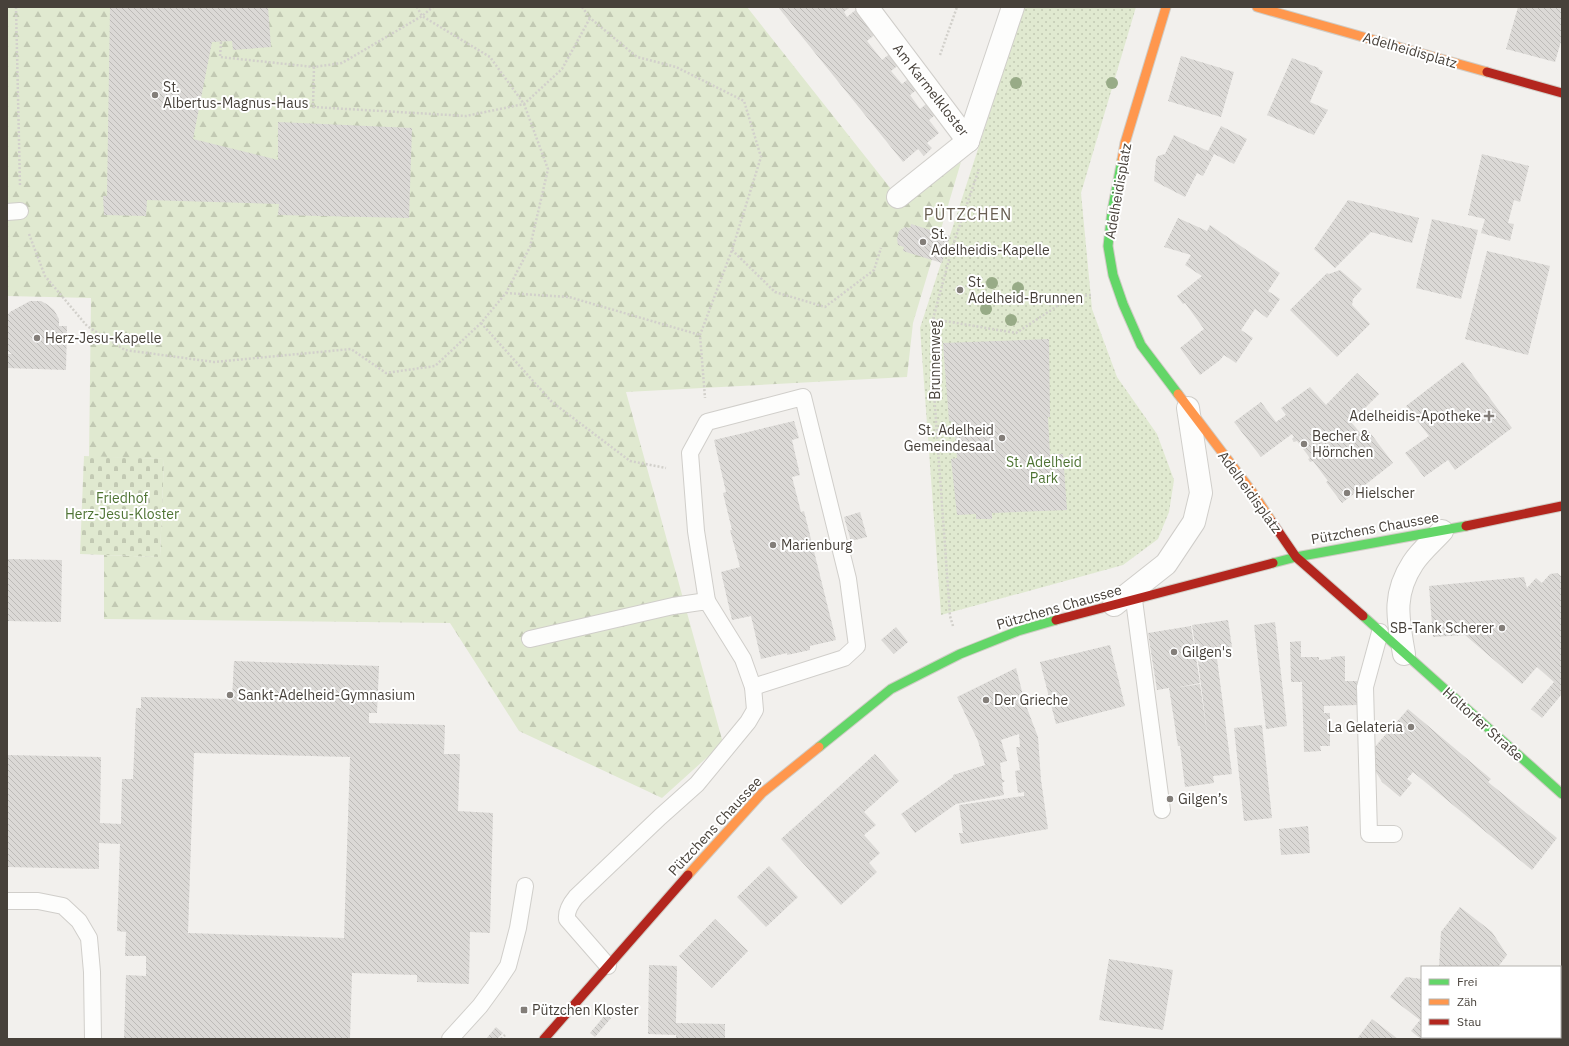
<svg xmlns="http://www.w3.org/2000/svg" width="1569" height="1046" viewBox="0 0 1569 1046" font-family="'IBM Plex Sans',sans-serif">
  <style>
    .forest { fill: url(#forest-firs) }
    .cemetery { fill: url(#cemetery-stones) }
    .park { fill: url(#park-dots) }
    .building { fill: url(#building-back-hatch); fill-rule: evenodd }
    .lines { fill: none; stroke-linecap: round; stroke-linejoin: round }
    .lane-casing { stroke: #d0ceca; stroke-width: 18 }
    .street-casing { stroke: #d0ceca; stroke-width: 24 }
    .fast-casing { stroke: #d0ccc5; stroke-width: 11 }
    .slow-casing { stroke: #d0ccc5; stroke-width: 11 }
    .jam-casing { stroke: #d0ccc5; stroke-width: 11 }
    .path { stroke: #d2d0cb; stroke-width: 2.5; stroke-dasharray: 2 2; stroke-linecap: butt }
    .lane { stroke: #fdfdfc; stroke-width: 16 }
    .street { stroke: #fdfdfc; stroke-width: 22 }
    .fast { stroke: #63d668; stroke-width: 9 }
    .slow { stroke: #ff974d; stroke-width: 9 }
    .jam { stroke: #b3261e; stroke-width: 9 }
    .tree { fill: #98ab87 }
    .poi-dot { fill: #837e79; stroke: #fff; stroke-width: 1.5 }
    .labels { text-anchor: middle; stroke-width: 4; stroke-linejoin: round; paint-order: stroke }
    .street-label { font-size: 14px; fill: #47413a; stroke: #fff }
    .poi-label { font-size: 14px; fill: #47413a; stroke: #fff; text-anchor: start }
    .park-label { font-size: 14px; fill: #4e7333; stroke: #fff }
    .quarter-label { font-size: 16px; letter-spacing: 1px; fill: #695f52; stroke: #fff }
  </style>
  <defs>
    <pattern id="forest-firs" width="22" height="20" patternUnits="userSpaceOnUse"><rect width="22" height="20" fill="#e0e9d0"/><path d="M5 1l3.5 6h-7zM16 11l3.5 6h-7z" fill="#c2c9b3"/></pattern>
    <pattern id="cemetery-stones" width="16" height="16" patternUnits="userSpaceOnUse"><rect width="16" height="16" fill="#e0e9d0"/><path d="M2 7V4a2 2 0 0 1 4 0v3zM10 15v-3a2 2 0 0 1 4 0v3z" fill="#c2c9b3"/></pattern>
    <pattern id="park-dots" width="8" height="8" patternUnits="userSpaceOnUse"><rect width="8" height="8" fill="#e0e9d0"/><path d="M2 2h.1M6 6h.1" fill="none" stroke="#c2c9b3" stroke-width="1.8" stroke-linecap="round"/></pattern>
    <pattern id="building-back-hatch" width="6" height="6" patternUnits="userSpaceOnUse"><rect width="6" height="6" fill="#dbd9d6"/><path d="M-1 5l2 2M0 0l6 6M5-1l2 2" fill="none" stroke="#bdbbb8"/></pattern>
  </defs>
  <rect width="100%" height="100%" fill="#f2f0ed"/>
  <path class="forest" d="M 7,7 L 747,7 L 891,189 L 904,204 L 961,162 L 913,323 L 907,377 L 626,392 L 723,743 L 662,798 L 519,731 L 450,623 L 104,619 L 104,555 L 160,557 L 164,459 L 89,457 L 91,298 L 7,296 Z"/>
  <path class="cemetery" d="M 84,456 L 164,459 L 160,557 L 80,554 Z"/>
  <path class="park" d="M 1024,7 L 1136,7 L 1081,193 L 1092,309 L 1117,377 L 1157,434 L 1174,480 L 1169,512 L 1158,539 L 1123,565 L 941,615 L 920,328 Z"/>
  <g class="building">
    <path d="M 110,7 L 268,7 L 271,47 L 233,50 L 232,41 L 212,42 L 193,139 L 278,160 L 278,122 L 412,128 L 409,218 L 278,215 L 279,204 L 147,200 L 146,216 L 104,215 L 103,196 L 107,196 Z"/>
    <path d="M 778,7 L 850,7 L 844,12 L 847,17 L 858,8 L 878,32 L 867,41 L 882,60 L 892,52 L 901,63 L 891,71 L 902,84 L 912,76 L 920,87 L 910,95 L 920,109 L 931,100 L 940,111 L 929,120 L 939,133 L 927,143 L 932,148 L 924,156 L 918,149 L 903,162 Z"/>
    <path d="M 1518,7 L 1562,7 L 1562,38 L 1555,62 L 1506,49 Z"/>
    <path d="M 1181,56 L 1234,72 L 1221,117 L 1168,101 Z"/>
    <path d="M 1292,58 L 1319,68 L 1318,69 L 1323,71 L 1310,102 L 1328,110 L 1314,135 L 1267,115 Z"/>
    <path d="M 1221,126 L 1247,139 L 1234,164 L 1214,154 L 1203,176 L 1197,173 L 1185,197 L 1154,181 L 1156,159 L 1158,156 L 1165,154 L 1174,135 L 1208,151 Z"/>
    <path d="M 1482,154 L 1529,166 L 1520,202 L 1514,200 L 1508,223 L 1514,224 L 1510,241 L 1481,233 L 1485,219 L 1468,215 Z"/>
    <path d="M 1348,200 L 1419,218 L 1412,243 L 1371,232 L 1335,268 L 1314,249 Z"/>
    <path d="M 1178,218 L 1207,231 L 1210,225 L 1280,273 L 1268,291 L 1280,299 L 1267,318 L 1255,309 L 1241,330 L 1253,338 L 1236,363 L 1224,355 L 1220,360 L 1200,375 L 1180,348 L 1204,329 L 1185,303 L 1183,304 L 1177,296 L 1202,276 L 1185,265 L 1191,255 L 1164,247 Z"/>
    <path d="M 1432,219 L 1478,230 L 1461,299 L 1416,288 Z"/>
    <path d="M 911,224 L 950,236 L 942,263 L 903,251 L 904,247 L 898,245 L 897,239 L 899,231 L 905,227 L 910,228 Z"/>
    <path d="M 1487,251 L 1550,266 L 1528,355 L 1465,339 Z"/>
    <path d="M 1340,270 L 1362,289 L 1353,299 L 1352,305 L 1370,324 L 1337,357 L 1290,310 L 1327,273 L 1329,274 Z"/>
    <path d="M 30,301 L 41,301 L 48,305 L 54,310 L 59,319 L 59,326 L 67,326 L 66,370 L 7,368 L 7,354 L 12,354 L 7,350 L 7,316 L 10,312 Z"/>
    <path d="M 1049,339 L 1050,417 L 1048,417 L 1050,455 L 1063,454 L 1067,510 L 992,513 L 992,519 L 976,519 L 976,514 L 957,515 L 951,459 L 957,458 L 954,422 L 949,421 L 943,343 Z"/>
    <path d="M 1463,362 L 1512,428 L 1455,470 L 1448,460 L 1424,477 L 1405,453 L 1429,436 L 1406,406 Z"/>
    <path d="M 1357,373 L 1379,394 L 1351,422 L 1362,435 L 1368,430 L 1393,463 L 1342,503 L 1326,482 L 1328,481 L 1313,461 L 1310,462 L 1308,459 L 1310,458 L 1297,441 L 1294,442 L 1292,439 L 1294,437 L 1292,434 L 1261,457 L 1234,422 L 1261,402 L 1276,422 L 1286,415 L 1281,408 L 1310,387 L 1326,405 Z"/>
    <path d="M 794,421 L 799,438 L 792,440 L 800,475 L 792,477 L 801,512 L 804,511 L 836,640 L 810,646 L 810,650 L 787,655 L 787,653 L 761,659 L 751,616 L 732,620 L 721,572 L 740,567 L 730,530 L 732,530 L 723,493 L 726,492 L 714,440 Z"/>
    <path d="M 860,512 L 867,537 L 851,541 L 844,517 Z"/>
    <path d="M 7,559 L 62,560 L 61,622 L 7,621 Z"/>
    <path d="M 1557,573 L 1562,577 L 1562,694 L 1542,718 L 1531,709 L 1554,682 L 1537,667 L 1522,684 L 1465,635 L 1433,637 L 1429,586 L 1524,577 L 1527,588 L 1536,578 L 1542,583 L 1550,574 Z"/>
    <path d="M 1228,620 L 1232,647 L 1196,652 L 1192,625 Z"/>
    <path d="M 1275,622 L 1287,726 L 1266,729 L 1254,625 Z"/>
    <path d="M 1191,626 L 1200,683 L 1175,688 L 1200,684 L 1208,741 L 1197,653 L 1216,651 L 1232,774 L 1213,776 L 1214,783 L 1185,787 L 1180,746 L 1178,746 L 1169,688 L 1157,690 L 1148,633 Z"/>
    <path d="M 896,627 L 908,642 L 894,654 L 881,640 Z"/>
    <path d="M 1301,641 L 1301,657 L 1319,657 L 1319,660 L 1331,659 L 1331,657 L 1345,656 L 1345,681 L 1357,681 L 1357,705 L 1324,706 L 1324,713 L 1330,713 L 1330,746 L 1320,746 L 1321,751 L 1304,752 L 1302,682 L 1291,682 L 1290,642 Z"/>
    <path d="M 1110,645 L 1125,706 L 1056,724 L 1040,662 Z"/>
    <path d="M 234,661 L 379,666 L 377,713 L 369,713 L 369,723 L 445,725 L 444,754 L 460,754 L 458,811 L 493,813 L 490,933 L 470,932 L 469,984 L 417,982 L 417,975 L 352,973 L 350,1039 L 124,1039 L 126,975 L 146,976 L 146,956 L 125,956 L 126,932 L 117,931 L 120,844 L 99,843 L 99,869 L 7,867 L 7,755 L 101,757 L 100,823 L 121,824 L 122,779 L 133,779 L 136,708 L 141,708 L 141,697 L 232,699 ZM 194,753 L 350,757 L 344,938 L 188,933 Z"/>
    <path d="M 1016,668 L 1025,703 L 1038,737 L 1041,780 L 1048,829 L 961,844 L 959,833 L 963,833 L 959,805 L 1024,796 L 1024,792 L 1018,793 L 1015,771 L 1020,770 L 1016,747 L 1020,747 L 1019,734 L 1001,740 L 1007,761 L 1000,763 L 1002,779 L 1005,781 L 1002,783 L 1004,795 L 956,804 L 915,833 L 901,814 L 953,777 L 953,775 L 985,765 L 978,741 L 957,697 Z"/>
    <path d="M 1408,709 L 1491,779 L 1488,782 L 1557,838 L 1532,870 L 1413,772 L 1407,779 L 1412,783 L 1400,797 L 1382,782 L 1376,772 L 1374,761 L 1375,750 L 1373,749 Z"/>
    <path d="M 1262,725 L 1272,818 L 1244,821 L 1234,728 Z"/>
    <path d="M 875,754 L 899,781 L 864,812 L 876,825 L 864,835 L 880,853 L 869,863 L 877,872 L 841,905 L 781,839 Z"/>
    <path d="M 1308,826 L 1310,853 L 1281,855 L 1279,829 Z"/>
    <path d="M 769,866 L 798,897 L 766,927 L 737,897 Z"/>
    <path d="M 1460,907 L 1492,932 L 1507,955 L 1498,967 L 1439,967 L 1441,932 Z"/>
    <path d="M 715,919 L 748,951 L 712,988 L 679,956 Z"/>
    <path d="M 1109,959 L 1173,970 L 1163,1030 L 1099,1020 Z"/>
    <path d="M 649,965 L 677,966 L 676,1023 L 725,1024 L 725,1039 L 676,1039 L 676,1035 L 648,1034 Z"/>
    <path d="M 1406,977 L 1422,979 L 1422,1037 L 1443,1037 L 1442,1039 L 1421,1039 L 1411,1031 L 1420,1020 L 1390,997 Z"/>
    <path d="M 606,1014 L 611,1018 L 595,1037 L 590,1033 Z"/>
    <path d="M 1372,1019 L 1398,1039 L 1357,1039 Z"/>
    <path d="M 496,1027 L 503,1033 L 497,1039 L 486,1039 Z"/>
  </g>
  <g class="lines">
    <g class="lane-casing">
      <g id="lane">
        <path d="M 7,212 L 20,211"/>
        <path d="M 1134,600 L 1162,810"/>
        <path d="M 707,601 L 696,531 L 690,453 L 707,422 L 803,397 L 848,579 L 857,646 L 844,658 L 753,687"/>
        <path d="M 1380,632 L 1365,687 L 1369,834 L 1394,834"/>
        <path d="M 530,639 L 673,606 L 707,601 L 743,659 L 753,687 L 755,710 L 748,722 L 697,784 L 660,817 L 576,897 C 571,903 566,910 567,919 L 608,966"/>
        <path d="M 7,901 L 38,901 L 63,906 L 79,921 L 89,938 L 92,972 L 93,1039"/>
        <path d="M 450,1039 L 480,1006 L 496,984 L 508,966 L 518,928 L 525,886"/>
      </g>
    </g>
    <g class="street-casing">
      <g id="street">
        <path d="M 867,7 L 968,141"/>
        <path d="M 968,141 L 1013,7"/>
        <path d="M 898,197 L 968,141"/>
        <path d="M 1114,605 L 1166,564 L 1194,522 L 1201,493 L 1188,408"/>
        <path d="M 1404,654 C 1398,619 1392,595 1413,563 C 1421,551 1433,541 1442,531"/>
        <path d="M 1560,982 L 1562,979"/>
        <path d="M 1514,1039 L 1516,1037"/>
      </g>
    </g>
    <g class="fast-casing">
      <g id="fast">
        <path d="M 1122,160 L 1112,211 L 1108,246 L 1113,275 L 1123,304 L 1141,345 L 1178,394"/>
        <path d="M 1273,563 L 1296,557 L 1466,526"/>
        <path d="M 1363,616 L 1562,794"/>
        <path d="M 819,747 L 891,689 L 960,654 L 1018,631 L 1056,620"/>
      </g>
    </g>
    <g class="slow-casing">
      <g id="slow">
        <path d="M 1257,7 L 1487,72"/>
        <path d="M 1122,160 L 1125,143 L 1166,7"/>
        <path d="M 1178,394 L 1253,493 L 1272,522"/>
        <path d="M 688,875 L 762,793 L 819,747"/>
      </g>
    </g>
    <g class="jam-casing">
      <g id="jam">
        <path d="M 1487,72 L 1562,93"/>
        <path d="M 1272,522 L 1296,557 L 1363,616"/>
        <path d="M 1466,526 L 1562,506"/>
        <path d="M 1056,620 L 1273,563"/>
        <path d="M 544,1039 L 688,875"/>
      </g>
    </g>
    <g class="path">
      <path d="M 16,7 L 20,186"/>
      <path d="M 582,7 L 590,18 L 637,57 L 676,67 L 744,101 L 761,157 L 732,250 L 700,335 L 705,398"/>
      <path d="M 221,42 L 220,57 L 314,67 L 342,63 L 422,16 L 433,7"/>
      <path d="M 940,55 L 957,7"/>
      <path d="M 314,67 L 313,107 L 466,116 L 524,104 L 562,69 L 590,18"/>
      <path d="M 29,234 L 45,276 L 87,326 L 125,350 L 214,362 L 351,349 L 386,373 L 435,366 L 481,323 L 506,293 L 530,247 L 548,169 L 524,104 L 490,57 L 422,16 L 417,7"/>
      <path d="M 732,250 L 775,292 L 825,307 L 874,270 L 881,248"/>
      <path d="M 506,293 L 569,297 L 700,335"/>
      <path d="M 933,319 L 1016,333 L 1071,297 L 1091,295"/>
      <path d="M 481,323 L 552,402 L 630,461 L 666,468"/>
      <path d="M 953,626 L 950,616 L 933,379 L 933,319 L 953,245 L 979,169"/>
      <path d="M 501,1039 L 505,1035"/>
    </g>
    <use href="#lane" class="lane"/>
    <use href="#street" class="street"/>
    <use href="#fast" class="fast"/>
    <use href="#slow" class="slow"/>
    <use href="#jam" class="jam"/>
  </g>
  <g class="tree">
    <circle cx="1016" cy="83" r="6"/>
    <circle cx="1112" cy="83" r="6"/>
    <circle cx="992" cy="283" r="6"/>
    <circle cx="1018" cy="288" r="6"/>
    <circle cx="986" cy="309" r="6"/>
    <circle cx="1011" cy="320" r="6"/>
  </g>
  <g class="poi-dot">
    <circle cx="155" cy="95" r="4"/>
    <circle cx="923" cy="242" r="4"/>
    <circle cx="960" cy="290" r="4"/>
    <circle cx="37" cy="338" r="4"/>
    <path d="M1487 410h4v4h4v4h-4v4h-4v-4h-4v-4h4z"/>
    <circle cx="1002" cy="438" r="4"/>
    <circle cx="1304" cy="444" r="4"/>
    <circle cx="1347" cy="493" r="4"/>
    <circle cx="773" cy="545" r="4"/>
    <circle cx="1502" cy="628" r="4"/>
    <circle cx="1174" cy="652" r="4"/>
    <circle cx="230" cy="695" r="4"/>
    <circle cx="986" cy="700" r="4"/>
    <circle cx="1411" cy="727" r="4"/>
    <circle cx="1170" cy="799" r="4"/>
    <rect x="520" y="1006" width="8" height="8" rx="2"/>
  </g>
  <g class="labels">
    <g class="street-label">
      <text transform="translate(1410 50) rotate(16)" y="5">Adelheidisplatz</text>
      <text transform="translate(931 90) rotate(52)" y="5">Am Karmelkloster</text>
      <text transform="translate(1118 191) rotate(-80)" y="5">Adelheidisplatz</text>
      <text transform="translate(935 360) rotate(-90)" y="5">Brunnenweg</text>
      <text transform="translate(1250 492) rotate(54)" y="5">Adelheidisplatz</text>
      <text transform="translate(1375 528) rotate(-10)" y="5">Pützchens Chaussee</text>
      <text transform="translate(1059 607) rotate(-16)" y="5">Pützchens Chaussee</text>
      <text transform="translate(1483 724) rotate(42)" y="5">Holtorfer Straße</text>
      <text transform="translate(715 826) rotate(-47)" y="5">Pützchens Chaussee</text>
    </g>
    <g class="poi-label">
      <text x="163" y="92">St.<tspan x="163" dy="16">Albertus-Magnus-Haus</tspan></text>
      <text x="931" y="239">St.<tspan x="931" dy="16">Adelheidis-Kapelle</tspan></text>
      <text x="968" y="287">St.<tspan x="968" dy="16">Adelheid-Brunnen</tspan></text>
      <text x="45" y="343">Herz-Jesu-Kapelle</text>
      <text x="1481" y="421" text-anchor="end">Adelheidis-Apotheke</text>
      <text x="994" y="435" text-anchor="end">St. Adelheid<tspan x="994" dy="16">Gemeindesaal</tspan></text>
      <text x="1312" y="441">Becher &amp;<tspan x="1312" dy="16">Hörnchen</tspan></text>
      <text x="1355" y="498">Hielscher</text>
      <text x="781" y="550">Marienburg</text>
      <text x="1494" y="633" text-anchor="end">SB-Tank Scherer</text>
      <text x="1182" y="657">Gilgen's</text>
      <text x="238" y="700">Sankt-Adelheid-Gymnasium</text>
      <text x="994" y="705">Der Grieche</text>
      <text x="1403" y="732" text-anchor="end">La Gelateria</text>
      <text x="1178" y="804">Gilgen’s</text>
      <text x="532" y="1015">Pützchen Kloster</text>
    </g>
    <g class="park-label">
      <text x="1044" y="467">St. Adelheid<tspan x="1044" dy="16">Park</tspan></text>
      <text x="122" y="503">Friedhof<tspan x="122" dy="16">Herz-Jesu-Kloster</tspan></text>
    </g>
    <g class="quarter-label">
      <text x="968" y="220">PÜTZCHEN</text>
    </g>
  </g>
  <rect width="1569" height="1046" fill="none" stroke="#47413a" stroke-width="16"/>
  <rect x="1421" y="966" width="140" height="72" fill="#ffffff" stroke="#b5b3b0"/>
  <rect x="1429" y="979" width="20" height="6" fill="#63d668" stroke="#b5b3b0"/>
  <text x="1457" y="986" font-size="12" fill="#47413a">Frei</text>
  <rect x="1429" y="999" width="20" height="6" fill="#ff974d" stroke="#b5b3b0"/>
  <text x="1457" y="1006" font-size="12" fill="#47413a">Zäh</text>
  <rect x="1429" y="1019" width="20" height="6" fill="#b3261e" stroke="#b5b3b0"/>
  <text x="1457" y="1026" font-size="12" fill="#47413a">Stau</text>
</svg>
